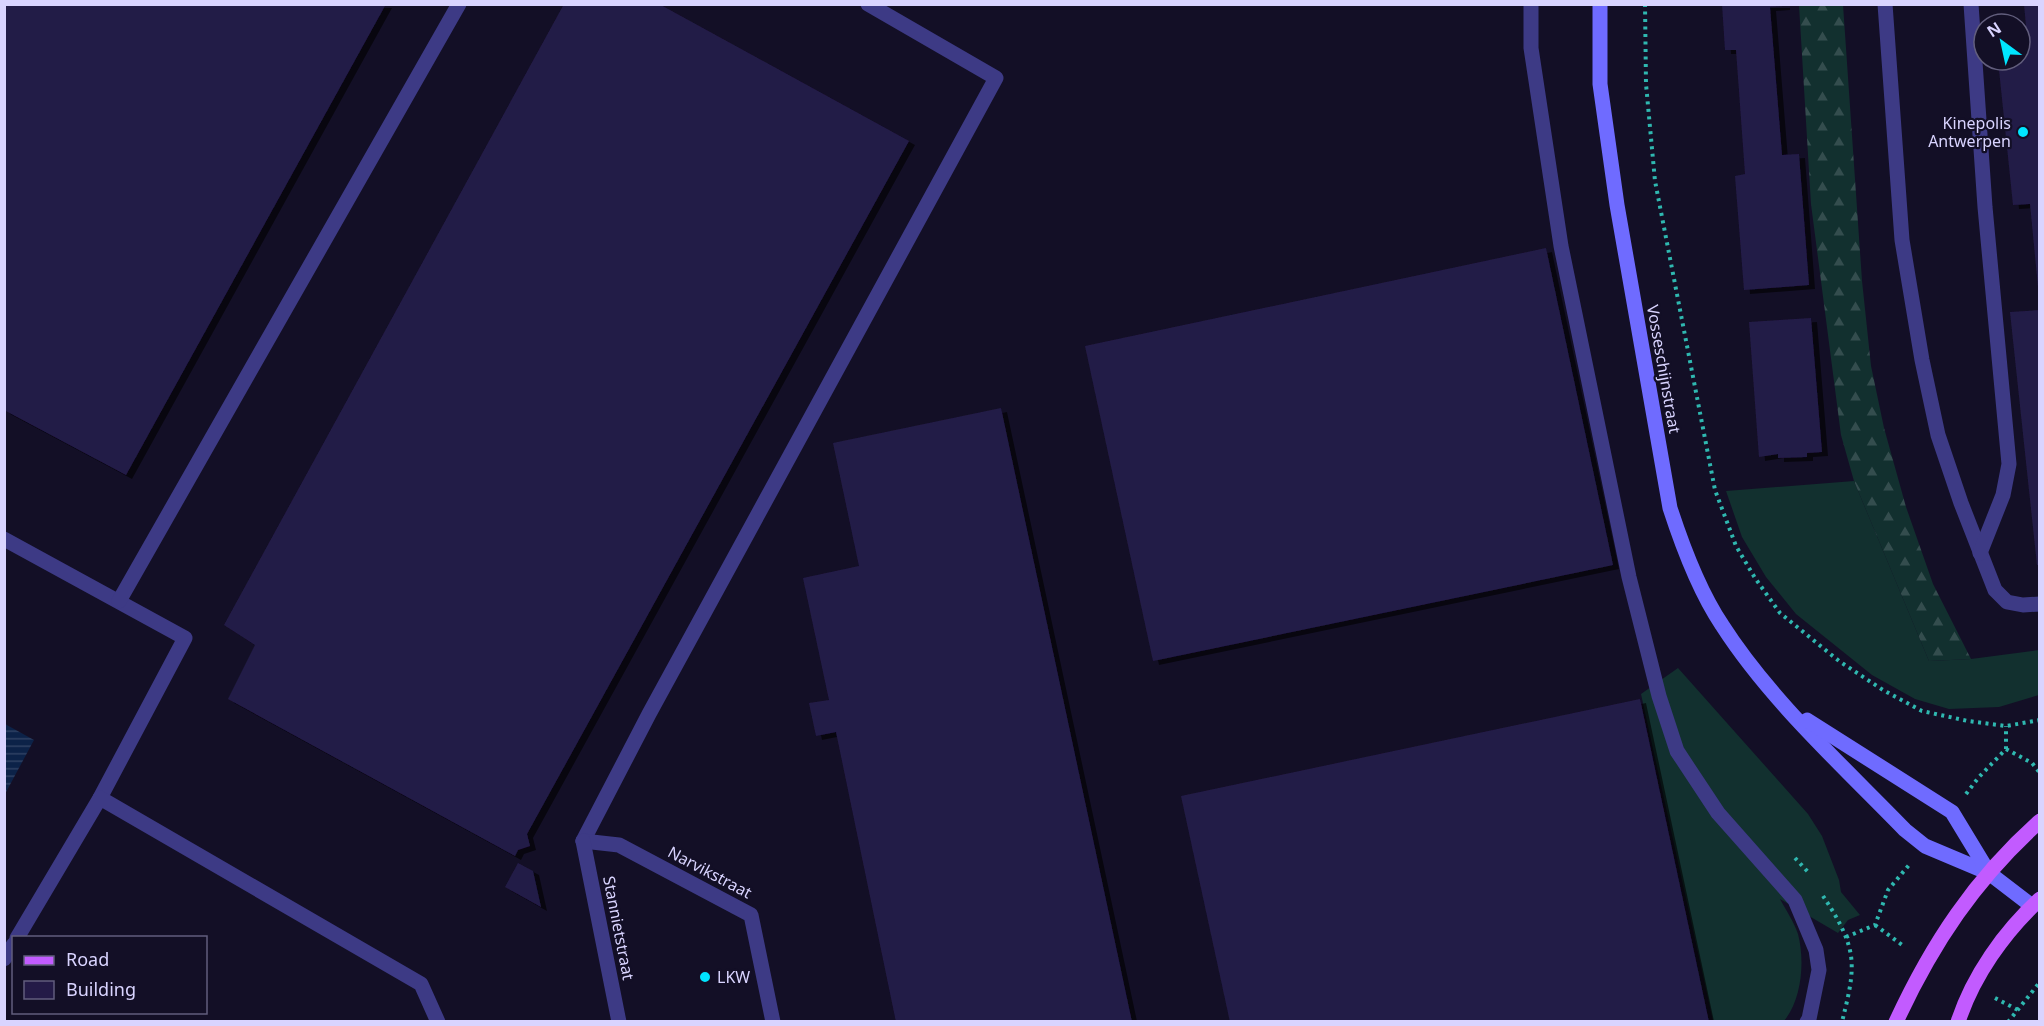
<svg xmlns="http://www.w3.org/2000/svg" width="2044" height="1026" viewBox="0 0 2044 1026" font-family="'Noto Sans',sans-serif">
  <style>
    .grass { fill: #12302f }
    .forest { fill: url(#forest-firs) }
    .water { fill: url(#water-rules) }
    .building { fill: #241b47; filter: url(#shadow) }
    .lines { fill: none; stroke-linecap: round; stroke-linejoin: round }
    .path { stroke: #2fb8b0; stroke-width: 4; stroke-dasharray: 3 4.5; stroke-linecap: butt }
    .lane { stroke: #3d3a85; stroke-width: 15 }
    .secondary { stroke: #6f6bff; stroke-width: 15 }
    .primary { stroke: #c25bff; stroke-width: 15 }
    .poi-dot { fill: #00e5ff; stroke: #130f26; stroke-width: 2 }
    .labels { text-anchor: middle; stroke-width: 4.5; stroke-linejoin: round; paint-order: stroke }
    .poi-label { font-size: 16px; fill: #d9d4ff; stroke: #130f26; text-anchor: end }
    .street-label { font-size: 16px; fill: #d9d4ff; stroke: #130f26 }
  </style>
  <defs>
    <pattern id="forest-firs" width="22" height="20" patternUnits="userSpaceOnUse" patternTransform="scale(1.5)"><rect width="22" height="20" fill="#12302f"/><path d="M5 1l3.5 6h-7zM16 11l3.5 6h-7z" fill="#344d4e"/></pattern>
    <pattern id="water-rules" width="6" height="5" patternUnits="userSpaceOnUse" patternTransform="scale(1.5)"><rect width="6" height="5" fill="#0c2248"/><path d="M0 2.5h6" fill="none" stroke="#2f4163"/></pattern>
    <filter id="shadow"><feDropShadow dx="6" dy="4" stdDeviation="0" flood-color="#0009"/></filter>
  </defs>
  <rect width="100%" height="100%" fill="#130f26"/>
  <g class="grass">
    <path d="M 1854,481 L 1929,661 L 1971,659 L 2039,650 L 2039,695 L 1999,707 L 1949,709 L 1915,699 L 1872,675 L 1796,614 L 1766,577 L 1742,537 L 1726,491 Z"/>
    <path d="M 1678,668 L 1808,814 L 1822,836 L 1839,880 L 1841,892 L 1860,915 L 1848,920 L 1838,933 L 1780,899 C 1786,910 1794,922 1798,934 C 1805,961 1802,999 1784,1021 L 1713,1021 L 1641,694 Z"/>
  </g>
  <path class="forest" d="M 1799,5 L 1843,5 L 1862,281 L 1871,366 L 1884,428 L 1906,507 L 1933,584 L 1971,659 L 1929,661 L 1854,481 L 1841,435 L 1811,204 Z"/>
  <path class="water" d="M 5,724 L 34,740 L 5,794 Z"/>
  <g class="building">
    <path d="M 4,4 L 386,4 L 126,475 L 4,410 Z"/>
    <path d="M 564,4 L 659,4 L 909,141 L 527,834 L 530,846 L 518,850 L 515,856 L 228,699 L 255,645 L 224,625 Z"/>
    <path d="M 1722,4 L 1784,4 L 1784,6 L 1770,7 L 1782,155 L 1799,154 L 1809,285 L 1744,290 L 1735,176 L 1745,174 L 1736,50 L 1725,50 Z"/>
    <path d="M 2024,4 L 2040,4 L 2040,287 L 2038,287 L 2030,204 L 2013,205 L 1998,60 L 2020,60 L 2020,27 L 2026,26 Z"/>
    <path d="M 1546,248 L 1613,565 L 1153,661 L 1085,346 Z"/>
    <path d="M 2040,310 L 2040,565 L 2037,565 L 2010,312 Z"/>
    <path d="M 1811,318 L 1822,452 L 1807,453 L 1807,457 L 1778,458 L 1778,454 L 1759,457 L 1749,322 Z"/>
    <path d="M 1001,408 L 1132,1022 L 896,1022 L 836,732 L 816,736 L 809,703 L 829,700 L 803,578 L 859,566 L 833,443 Z"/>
    <path d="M 1640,699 L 1709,1022 L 1230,1022 L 1181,796 Z"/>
    <path d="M 518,863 L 533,871 L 541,907 L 505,887 Z"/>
  </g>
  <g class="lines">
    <g class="path">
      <path d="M 1645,4 L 1646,84 L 1655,181 L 1715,490 L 1736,546 L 1755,578 L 1780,613 L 1839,661 L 1883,690 L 1922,711 L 1968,721 L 2006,726 L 2040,720"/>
      <path d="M 2006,749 L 2032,763 L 2040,773"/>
      <path d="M 1966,794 L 1979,777 L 2006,749 L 2006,726"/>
      <path d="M 1795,858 L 1808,872"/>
      <path d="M 1823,896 C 1835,914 1848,935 1851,956 C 1854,977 1847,1001 1842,1022"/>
      <path d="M 1875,925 L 1905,947"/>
      <path d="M 1846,937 L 1875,925 L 1888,890 L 1909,865"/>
      <path d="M 1995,998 L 2018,1010"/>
      <path d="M 2008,1022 L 2040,982"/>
    </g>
    <g class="lane">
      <path d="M 1531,4 L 1531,48 L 1561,246 L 1629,577 L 1659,696 L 1677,751 L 1718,813 L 1795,900 L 1816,950 L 1819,970 L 1809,1019 L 1807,1022"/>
      <path d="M 1885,4 L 1902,240 L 1922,360 L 1938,435 L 1961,503 L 1995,590 L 2007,602 L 2023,605 L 2040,604"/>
      <path d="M 1971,4 L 1985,207 L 2009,464 L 2003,495 L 1980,553"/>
      <path d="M 4,539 L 185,638 L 100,798"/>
      <path d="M 119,601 L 459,4"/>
      <path d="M 583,841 L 649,714 L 996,78 L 868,4"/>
      <path d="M 583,841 L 619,845 L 751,915 L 773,1022"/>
      <path d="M 583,841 L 619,1022"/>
      <path d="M 17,938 L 100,798 L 421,984 L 438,1022"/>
      <path d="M 4,959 L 14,944"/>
    </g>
    <g class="secondary">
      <path d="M 1600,4 L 1600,84 L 1617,205 L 1670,508 C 1683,548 1699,591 1722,625 C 1770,700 1843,766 1905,830 L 1925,846 L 1989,873 L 2032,906"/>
      <path d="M 1807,720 L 1952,812 L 1989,873"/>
    </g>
    <g class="primary">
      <path d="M 1896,1022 C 1932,944 1975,879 2040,821"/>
      <path d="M 1958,1022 C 1973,976 2004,932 2040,899"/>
    </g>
  </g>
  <g class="poi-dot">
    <circle cx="2023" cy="132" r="6"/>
    <circle cx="705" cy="977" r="6"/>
  </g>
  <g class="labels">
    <g class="poi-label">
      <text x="2011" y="129">Kinepolis<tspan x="2011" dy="18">Antwerpen</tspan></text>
      <text x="717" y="983" text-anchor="start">LKW</text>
    </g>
    <g class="street-label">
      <text transform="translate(1664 369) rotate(80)" y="6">Vosseschijnstraat</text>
      <text transform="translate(710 872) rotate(28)" y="6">Narvikstraat</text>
      <text transform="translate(619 928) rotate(79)" y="6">Stannietstraat</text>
    </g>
  </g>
  <rect width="2044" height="1026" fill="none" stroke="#d9d4ff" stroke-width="12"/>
  <rect x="12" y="936" width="195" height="78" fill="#130f26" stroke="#625e7d" stroke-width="1.5"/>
  <rect x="24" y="956" width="30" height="9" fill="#c25bff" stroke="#625e7d" stroke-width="1.5"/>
  <text x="66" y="966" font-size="18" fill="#d9d4ff">Road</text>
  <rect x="24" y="981" width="30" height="18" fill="#241b47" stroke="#625e7d" stroke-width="1.5"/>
  <text x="66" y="996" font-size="18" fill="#d9d4ff">Building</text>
  <g transform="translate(2002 42) rotate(327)"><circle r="28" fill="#130f26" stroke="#625e7d" stroke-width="1.5"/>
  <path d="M0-4.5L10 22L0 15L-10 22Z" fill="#00e5ff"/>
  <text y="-9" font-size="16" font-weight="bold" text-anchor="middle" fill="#d9d4ff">N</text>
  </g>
</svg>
